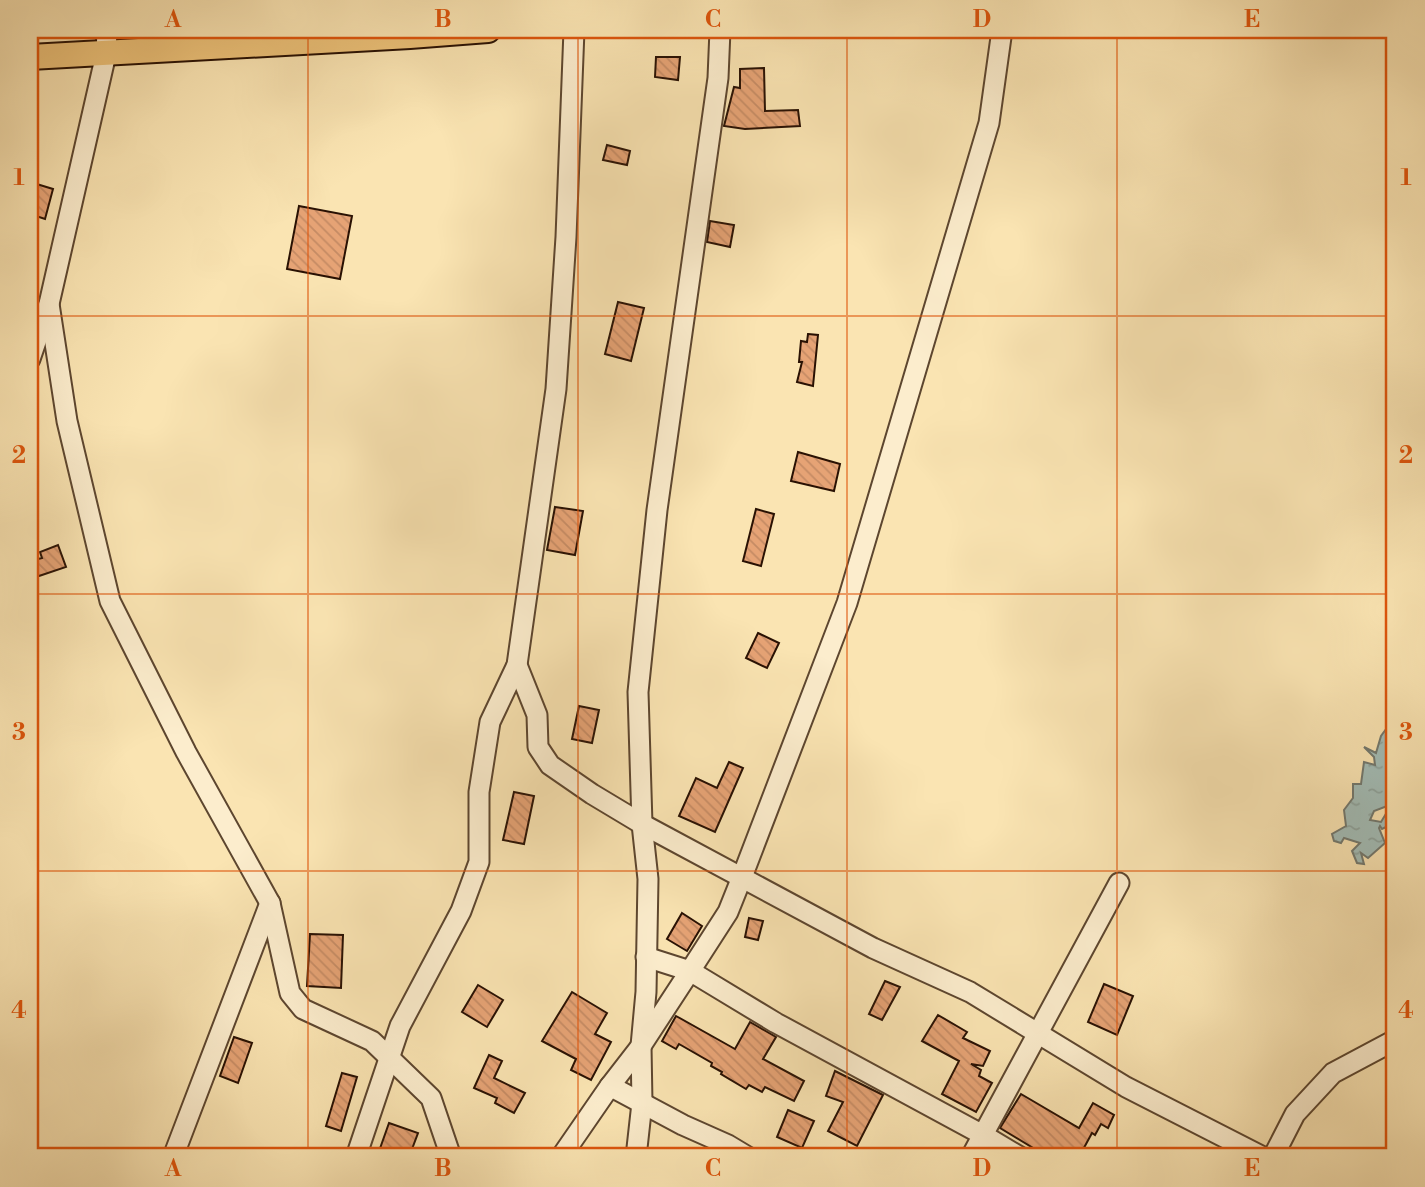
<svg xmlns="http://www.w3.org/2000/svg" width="1425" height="1187" viewBox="0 0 1425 1187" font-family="'Libre Bodoni',serif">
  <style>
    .water { fill: url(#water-ripples); stroke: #72786e; stroke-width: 2 }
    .building { fill: url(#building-back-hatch); stroke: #291103; stroke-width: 2 }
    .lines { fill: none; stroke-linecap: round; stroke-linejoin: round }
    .minor-casing { stroke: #5d462f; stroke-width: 23 }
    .major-casing { stroke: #291103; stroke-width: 28 }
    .minor { stroke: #fcedcd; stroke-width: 19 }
    .major { stroke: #edc279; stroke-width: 24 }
    .grid { fill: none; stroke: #de550c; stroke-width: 2; stroke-opacity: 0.55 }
    .neatline { fill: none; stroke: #de550c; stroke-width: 2.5 }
    .grid-label { font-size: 23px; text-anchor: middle; font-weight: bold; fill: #de550c }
  </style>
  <defs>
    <pattern id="water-ripples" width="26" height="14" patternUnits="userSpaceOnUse" patternTransform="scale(1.75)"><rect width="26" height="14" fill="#a2bcb6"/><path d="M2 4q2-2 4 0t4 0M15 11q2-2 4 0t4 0" fill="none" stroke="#8ca19b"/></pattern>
    <pattern id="building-back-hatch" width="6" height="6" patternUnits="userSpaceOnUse" patternTransform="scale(1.75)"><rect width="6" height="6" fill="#e6a375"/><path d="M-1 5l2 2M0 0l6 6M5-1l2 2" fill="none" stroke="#c58b64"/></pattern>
  </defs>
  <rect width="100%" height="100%" fill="#fae4b2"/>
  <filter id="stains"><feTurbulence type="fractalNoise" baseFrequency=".00286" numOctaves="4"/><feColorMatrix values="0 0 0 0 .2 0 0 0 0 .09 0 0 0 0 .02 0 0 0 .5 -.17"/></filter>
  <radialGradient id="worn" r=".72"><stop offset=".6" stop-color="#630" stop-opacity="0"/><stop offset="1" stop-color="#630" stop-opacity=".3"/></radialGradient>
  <path class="water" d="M 1395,717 L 1395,803 L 1374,811 L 1370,820 L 1381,822 L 1387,812 L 1386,827 L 1382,829 L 1380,826 L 1379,828 L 1385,843 L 1368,858 L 1361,853 L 1364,864 L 1357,863 L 1352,851 L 1360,843 L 1344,838 L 1341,843 L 1334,841 L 1332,834 L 1346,826 L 1344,810 L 1353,798 L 1353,784 L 1361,784 L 1364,762 L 1375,765 L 1374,757 L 1364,747 L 1376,753 L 1381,736 Z"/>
  <g class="building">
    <path d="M 656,57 L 680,57 L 678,80 L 655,77 Z"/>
    <path d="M 764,68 L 765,111 L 798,110 L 800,126 L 745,129 L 724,126 L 734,87 L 740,88 L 740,69 Z"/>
    <path d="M 607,145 L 630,151 L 627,165 L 603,160 Z"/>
    <path d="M 30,182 L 53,189 L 45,219 L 30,214 Z"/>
    <path d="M 299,206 L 352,216 L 340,279 L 287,269 Z"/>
    <path d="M 710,221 L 734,225 L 730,247 L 707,242 Z"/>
    <path d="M 618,302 L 644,308 L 631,361 L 605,354 Z"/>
    <path d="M 808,334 L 818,335 L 813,386 L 797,382 L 802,362 L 799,362 L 801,341 L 807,342 Z"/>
    <path d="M 798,452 L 840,464 L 834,491 L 791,481 Z"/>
    <path d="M 555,507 L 583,511 L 575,555 L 547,550 Z"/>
    <path d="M 756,509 L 774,514 L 761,566 L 743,561 Z"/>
    <path d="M 58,545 L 66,567 L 30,579 L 30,561 L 42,558 L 40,552 Z"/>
    <path d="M 758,633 L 779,643 L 767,668 L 746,658 Z"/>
    <path d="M 579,706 L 599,710 L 592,743 L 572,739 Z"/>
    <path d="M 729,762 L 743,768 L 715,832 L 679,816 L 696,778 L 717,788 Z"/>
    <path d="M 514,792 L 534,796 L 524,844 L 503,840 Z"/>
    <path d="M 682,913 L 702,926 L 687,951 L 667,939 Z"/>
    <path d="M 749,918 L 763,921 L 758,940 L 745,937 Z"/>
    <path d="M 310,934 L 343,935 L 341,988 L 307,986 Z"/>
    <path d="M 885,981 L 900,987 L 882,1020 L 869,1014 Z"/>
    <path d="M 1104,984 L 1133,996 L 1117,1035 L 1088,1022 Z"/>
    <path d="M 478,985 L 503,1000 L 487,1027 L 462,1012 Z"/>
    <path d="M 572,992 L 607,1013 L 595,1034 L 611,1042 L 591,1080 L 571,1070 L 576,1059 L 542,1041 Z"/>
    <path d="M 938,1015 L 967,1032 L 963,1038 L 990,1051 L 983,1066 L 971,1064 L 981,1070 L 979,1076 L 992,1083 L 976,1112 L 942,1094 L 959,1061 L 922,1041 Z"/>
    <path d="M 676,1016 L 735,1049 L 750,1022 L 776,1037 L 763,1059 L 804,1081 L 794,1101 L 765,1087 L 762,1092 L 749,1085 L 746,1089 L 721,1074 L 722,1072 L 711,1066 L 712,1063 L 679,1044 L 676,1049 L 662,1041 Z"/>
    <path d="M 234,1037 L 252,1043 L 238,1083 L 220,1076 Z"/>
    <path d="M 489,1055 L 502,1061 L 494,1078 L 525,1093 L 514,1113 L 495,1103 L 497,1098 L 474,1088 Z"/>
    <path d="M 835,1071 L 883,1095 L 857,1146 L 828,1131 L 843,1102 L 826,1096 Z"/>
    <path d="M 342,1073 L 357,1077 L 341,1131 L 326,1126 Z"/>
    <path d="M 1021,1094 L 1079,1128 L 1093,1103 L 1114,1115 L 1108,1128 L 1101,1124 L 1095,1135 L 1092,1133 L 1079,1157 L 1048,1157 L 1000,1128 Z"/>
    <path d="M 788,1110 L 814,1121 L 802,1148 L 777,1137 Z"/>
    <path d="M 389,1123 L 418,1133 L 409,1157 L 377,1157 Z"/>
  </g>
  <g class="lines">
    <g class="minor-casing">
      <g id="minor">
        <path d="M 49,304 L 67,421 L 110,601 L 186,752 L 270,903 L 290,993 L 303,1009 L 372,1041 L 431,1098 L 451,1157"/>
        <path d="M 30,359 L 49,304 L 106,54 L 107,30"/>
        <path d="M 517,665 L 537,715 L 538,747 L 550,765 L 592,794 L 642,824 L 873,948 L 970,992 L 1126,1087 L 1263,1157"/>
        <path d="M 646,957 L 690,971 L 776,1023 L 983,1135 L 1020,1157"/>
        <path d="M 610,1086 L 683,1125 L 728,1145 L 748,1157"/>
        <path d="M 173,1157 L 270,903"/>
        <path d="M 356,1157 L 400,1026 L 461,911 L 479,862 L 479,792 L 490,722 L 517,665 L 556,389 L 566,237 L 574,30"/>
        <path d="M 561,1157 L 610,1086 L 641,1046 L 690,971 L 728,912 L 742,877 L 847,603 L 989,123 L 1002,30"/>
        <path d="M 636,1157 L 642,1103 L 641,1046 L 646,992 L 648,879 L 642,824 L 638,692 L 657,510 L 718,78 L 720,30"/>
        <path d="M 971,1157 L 1119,883"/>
        <path d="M 1273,1157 L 1295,1114 L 1333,1073 L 1395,1040"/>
      </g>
    </g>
    <g class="major-casing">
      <path id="major" d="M 30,57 L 410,36 L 488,30"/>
    </g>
    <use href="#minor" class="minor"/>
    <use href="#major" class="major"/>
  </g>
  <path class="grid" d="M 308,30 L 308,1157M 578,30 L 578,1157M 847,30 L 847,1157M 1117,30 L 1117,1157M 30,316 L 1395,316M 30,594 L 1395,594M 30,871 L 1395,871"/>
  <rect width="1425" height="1187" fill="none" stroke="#fae4b2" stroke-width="77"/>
  <rect x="38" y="38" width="1348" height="1110" class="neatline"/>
  <g class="grid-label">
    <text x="173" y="27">A</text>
    <text x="443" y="27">B</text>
    <text x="713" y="27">C</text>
    <text x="982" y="27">D</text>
    <text x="1252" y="27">E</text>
    <text x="19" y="185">1</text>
    <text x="1406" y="185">1</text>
    <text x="19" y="463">2</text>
    <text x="1406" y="463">2</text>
    <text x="19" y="740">3</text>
    <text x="1406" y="740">3</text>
    <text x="19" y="1018">4</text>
    <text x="1406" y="1018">4</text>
    <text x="173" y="1176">A</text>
    <text x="443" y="1176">B</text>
    <text x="713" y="1176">C</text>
    <text x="982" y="1176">D</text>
    <text x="1252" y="1176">E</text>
  </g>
  <rect width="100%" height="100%" filter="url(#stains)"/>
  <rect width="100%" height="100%" fill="url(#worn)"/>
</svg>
